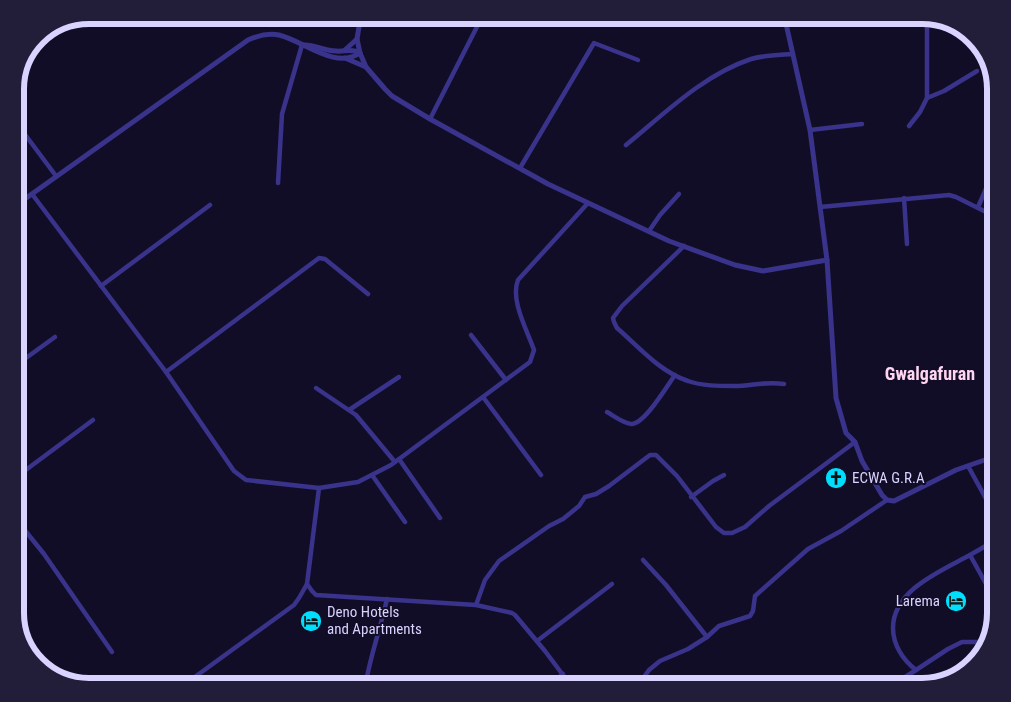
<svg xmlns="http://www.w3.org/2000/svg" width="1011" height="702" viewBox="0 0 1011 702" font-family="'Roboto Condensed',sans-serif">
  <style>
    .lines { fill: none; stroke-linecap: round; stroke-linejoin: round }
    .minor { stroke: #39338b; stroke-width: 4.5 }
    .tertiary { stroke: #39338b; stroke-width: 5 }
    .labels { text-anchor: middle; stroke-width: 4; stroke-linejoin: round; paint-order: stroke }
    .poi-label { font-size: 15px; fill: #d9d3ff; stroke: #120d27; text-anchor: start }
    .quarter-label { font-size: 18px; font-weight: bold; fill: #ffd5ef; stroke: #120d27 }
    .rim { fill: none; stroke: #d9d3ff; stroke-width: 6 }
  </style>
  <rect width="100%" height="100%" fill="#120d27"/>
  <g class="lines">
    <g class="minor">
      <path d="M 927,98 L 944,91 L 977,71"/>
      <path d="M 430,119 L 483,15"/>
      <path d="M 15,121 L 56,176"/>
      <path d="M 909,126 L 920,112 L 927,98 L 927,17"/>
      <path d="M 810,130 L 862,124"/>
      <path d="M 626,145 C 664,114 703,75 751,59 C 764,55 780,55 793,54"/>
      <path d="M 520,168 L 594,43 L 638,60"/>
      <path d="M 278,183 L 282,114 L 302,45"/>
      <path d="M 32,194 L 166,372 L 234,471 L 246,480 L 319,488 L 358,482 L 391,465 L 530,362 L 534,350 C 527,330 510,300 518,280 L 588,203"/>
      <path d="M 904,198 L 907,244"/>
      <path d="M 820,207 L 949,195 L 956,197 L 996,217"/>
      <path d="M 978,207 L 996,166"/>
      <path d="M 649,231 L 660,215 L 679,194"/>
      <path d="M 684,246 L 622,306 L 613,318 L 614,322 L 617,328 C 639,347 660,372 688,381 C 702,386 719,386 734,386 C 752,386 765,381 784,384"/>
      <path d="M 101,286 L 210,205"/>
      <path d="M 471,335 L 506,380"/>
      <path d="M 15,366 L 55,337"/>
      <path d="M 166,372 L 319,258 L 325,259 L 368,294"/>
      <path d="M 316,388 L 356,415 L 395,462"/>
      <path d="M 483,397 L 541,475"/>
      <path d="M 349,410 L 399,377"/>
      <path d="M 607,412 C 614,416 623,423 631,424 C 644,425 667,386 675,375"/>
      <path d="M 399,459 L 440,518"/>
      <path d="M 968,466 L 996,517"/>
      <path d="M 372,475 L 405,522"/>
      <path d="M 15,478 L 93,420"/>
      <path d="M 691,497 L 713,481 L 724,475"/>
      <path d="M 15,518 L 44,554 L 112,652"/>
      <path d="M 996,540 L 970,555 L 996,602"/>
      <path d="M 970,555 C 941,571 893,590 893,628 C 893,645 903,660 916,670 L 948,649 L 962,642 L 981,642"/>
      <path d="M 643,560 L 666,585 L 707,637"/>
      <path d="M 307,584 L 312,591 L 316,595 L 476,605 L 512,613 L 515,615 L 545,651 L 572,687"/>
      <path d="M 476,605 L 485,580 L 499,561 L 549,526 L 563,519 L 579,506 L 585,497 L 596,494 L 609,486 L 650,455 L 656,455 L 677,476 L 716,527 L 724,533 L 732,533 L 745,527 L 769,506 L 855,442"/>
      <path d="M 537,641 L 612,584"/>
      <path d="M 984,647 L 981,642 L 987,639"/>
      <path d="M 367,677 C 372,651 381,626 387,599"/>
      <path d="M 367,677 L 377,687"/>
      <path d="M 181,687 L 294,605 L 299,598 L 307,584 L 319,488"/>
      <path d="M 349,687 L 367,677"/>
      <path d="M 547,687 L 563,674"/>
      <path d="M 637,687 L 649,670 L 660,661 L 688,649 L 707,637 L 719,626 L 750,616 L 753,611 L 755,596 L 808,549 L 841,531 L 887,500"/>
      <path d="M 890,687 L 916,670"/>
    </g>
    <g class="tertiary">
      <path d="M 361,15 L 357,39 L 360,53 L 366,67 L 385,89 L 392,96 L 430,119 L 548,184 L 669,241 L 735,265 L 763,271 L 827,260"/>
      <path d="M 784,15 L 810,130 L 827,260 L 836,398 L 846,433 L 855,442 L 862,461 L 882,495 L 887,500 L 894,501 L 956,470 L 996,456"/>
      <path d="M 303,45 C 314,44 324,51 336,51 C 344,52 352,48 360,53"/>
      <path d="M 345,50 L 357,39"/>
      <path d="M 345,58 L 366,67"/>
      <path d="M 15,206 L 248,40 C 257,36 269,33 279,35 C 304,41 335,70 360,53"/>
    </g>
  </g>
  <defs>
    <g id="church-disc" transform="scale(1.125)"><circle r="9.5" fill="#00defe" stroke="#120d27"/><path d="M-1.2-6h2.4v3.5h3.3v2.4h-3.3V6h-2.4V-.1h-3.3v-2.4h3.3Z" fill="#111"/></g>
    <g id="hotel-disc" transform="scale(1.125)"><circle r="9.5" fill="#00defe" stroke="#120d27"/><path d="M-6-4.5h1.5V1H6V5H4.5V3h-9V5H-6ZM-4 0a1.8 1.8 0 1 1 3.6 0ZM.5 0V-2.5h3Q6-2.5 6 0Z" fill="#111"/></g>
  </defs>
  <g fill-rule="evenodd">
    <use href="#church-disc" x="836" y="478"/>
    <use href="#hotel-disc" x="956" y="601"/>
    <use href="#hotel-disc" x="311" y="621"/>
  </g>
  <g class="labels">
    <g class="poi-label">
      <text x="852" y="483">ECWA G.R.A</text>
      <text x="940" y="606" text-anchor="end">Larema</text>
      <text x="327" y="617">Deno Hotels<tspan x="327" dy="17">and Apartments</tspan></text>
    </g>
    <g class="quarter-label">
      <text x="930" y="380">Gwalgafuran</text>
    </g>
  </g>
  <path d="M0 0H1011V702H0ZM89 24H922A65 65 0 0 1 987 89V613A65 65 0 0 1 922 678H89A65 65 0 0 1 24 613V89A65 65 0 0 1 89 24Z" fill="#221d38" fill-rule="evenodd"/>
  <path class="rim" d="M89 24H922A65 65 0 0 1 987 89V613A65 65 0 0 1 922 678H89A65 65 0 0 1 24 613V89A65 65 0 0 1 89 24Z"/>
</svg>
